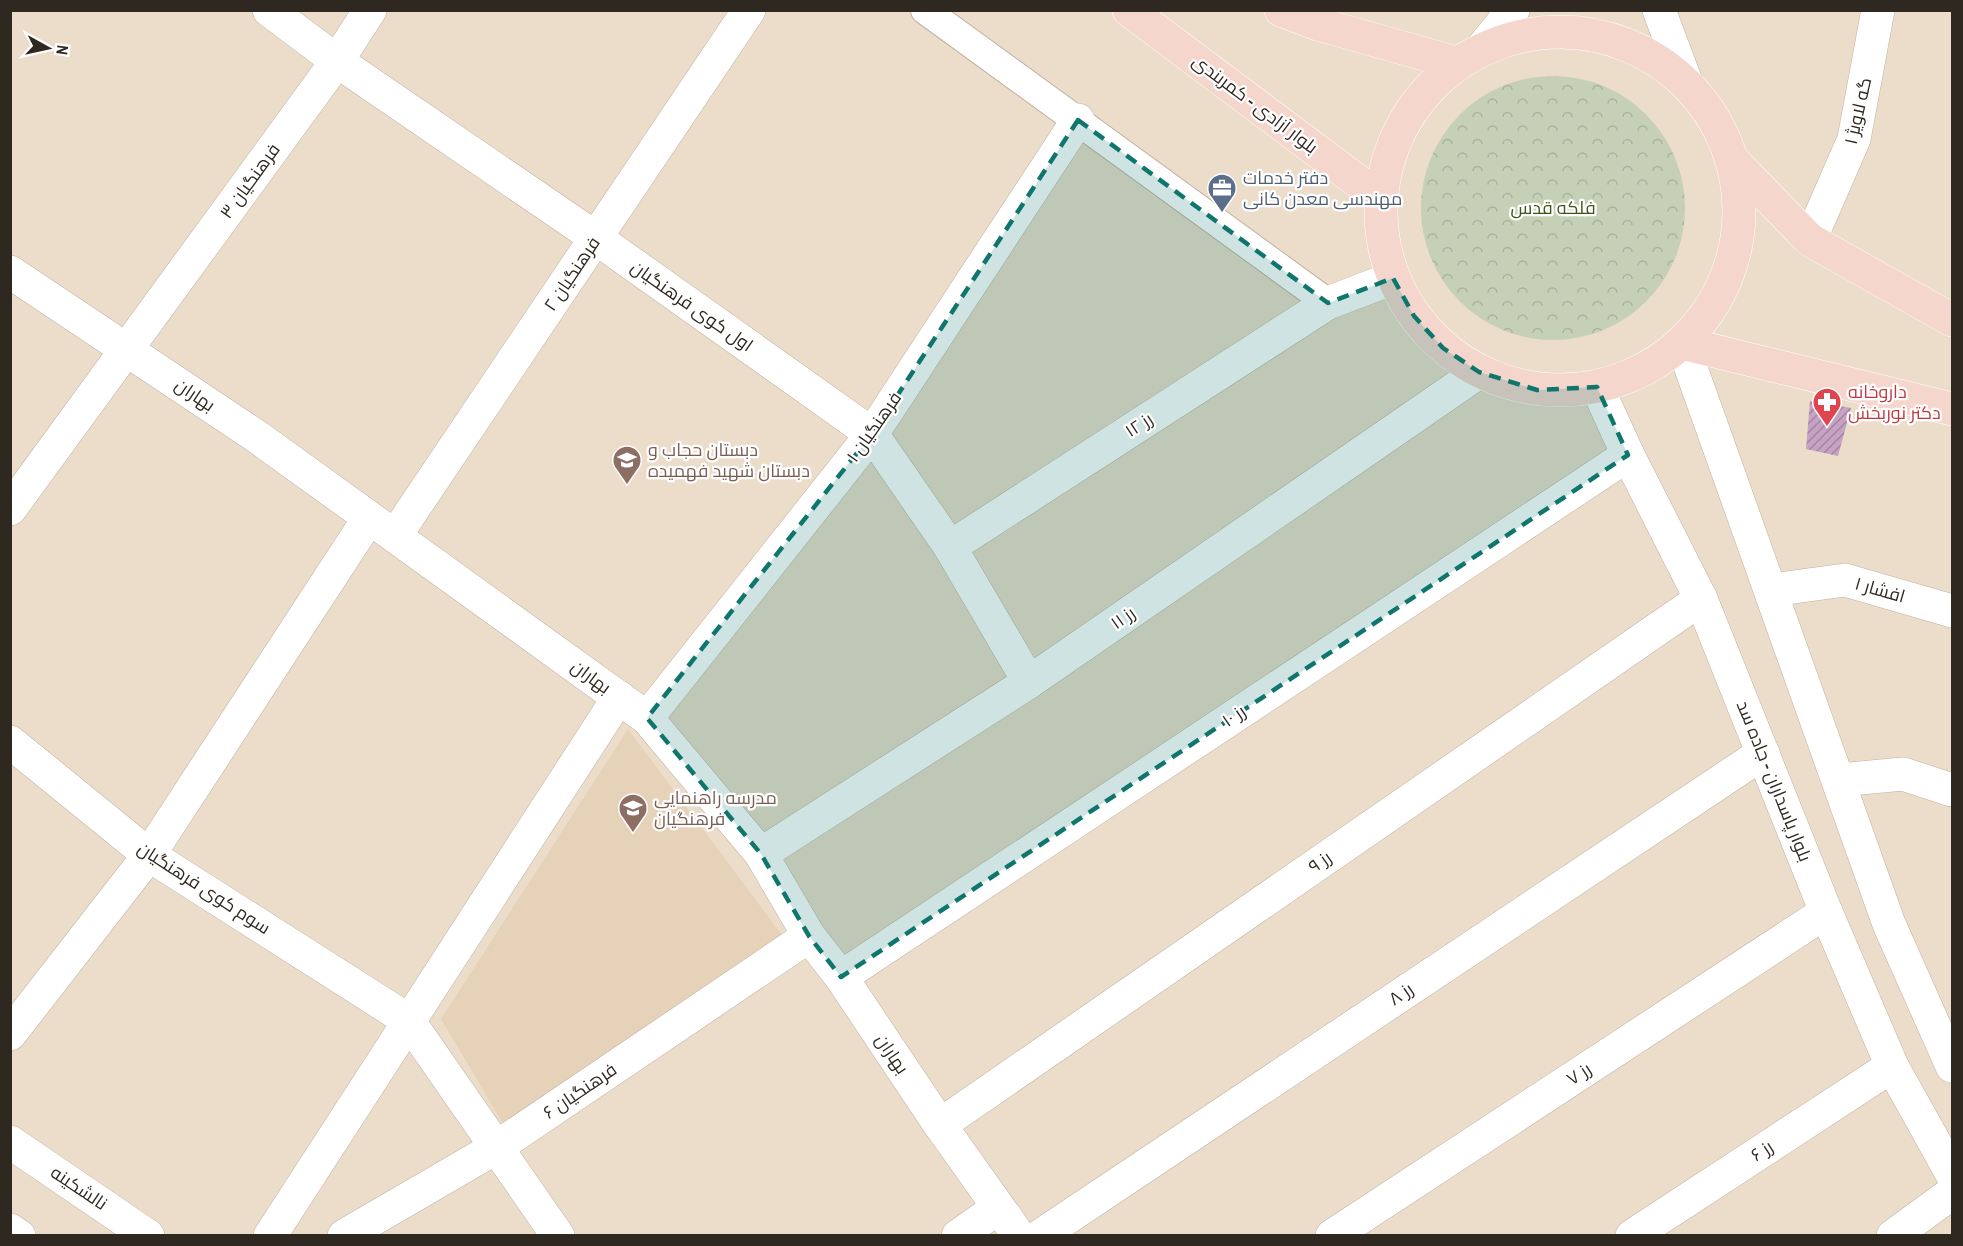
<svg xmlns="http://www.w3.org/2000/svg" width="1963" height="1246" viewBox="0 0 1963 1246" font-family="'Archivo Narrow',Cairo,sans-serif">
  <style>
    .built { fill: #e5d2b9 }
    .park { fill: url(#park-crowns) }
    .building { fill: url(#building-hatch) }
    .lines { fill: none; stroke-linecap: round; stroke-linejoin: round }
    .pedestrian-casing { stroke: #c1b2a0; stroke-width: 30 }
    .minor-casing { stroke: #c1b2a0; stroke-width: 34 }
    .tertiary-casing { stroke: #c1b2a0; stroke-width: 34 }
    .secondary-casing { stroke: #c1b2a0; stroke-width: 34 }
    .primary-casing { stroke: #fff; stroke-width: 34 }
    .pedestrian { stroke: #fff; stroke-width: 28 }
    .minor { stroke: #fff; stroke-width: 33 }
    .tertiary { stroke: #fff; stroke-width: 33 }
    .secondary { stroke: #fff; stroke-width: 33 }
    .primary { stroke: #f5d6cd; stroke-width: 33 }
    .marked { fill: #0f766e; fill-opacity: 0.2; stroke: #0f766e; stroke-width: 4.5; stroke-dasharray: 12 8; stroke-linejoin: round }
    .labels { text-anchor: middle; stroke-width: 4.5; stroke-linejoin: round; paint-order: stroke }
    .street-label { font-size: 18px; fill: #2e2821; stroke: #fff }
    .service-label { font-size: 18px; fill: #4e5e75; stroke: #fff; text-anchor: start }
    .park-label { font-size: 18px; fill: #405518; stroke: #fff }
    .health-label { font-size: 18px; fill: #be3a42; stroke: #fff; text-anchor: start }
    .education-label { font-size: 18px; fill: #785e54; stroke: #fff; text-anchor: start }
  </style>
  <defs>
    <pattern id="park-crowns" width="20" height="18" patternUnits="userSpaceOnUse" patternTransform="scale(1.5)"><rect width="20" height="18" fill="#c5d0b6"/><path d="M2 6a3 3 0 1 1 6 0M12 15a3 3 0 1 1 6 0" fill="none" stroke="#aab39c"/></pattern>
    <pattern id="building-hatch" width="6" height="6" patternUnits="userSpaceOnUse" patternTransform="scale(1.5)"><rect width="6" height="6" fill="#c7a3c3"/><path d="M-1 1l2-2M0 6l6-6M5 7l2-2" fill="none" stroke="#a2859e"/></pattern>
  </defs>
  <rect width="100%" height="100%" fill="#ecddca"/>
  <path class="built" d="M 628,729 L 785,939 L 505,1127 L 441,1019 Z"/>
  <circle class="park" cx="1553" cy="208" r="132"/>
  <path class="building" d="M 1810,401 L 1851,408 L 1838,456 L 1806,449 Z"/>
  <g class="lines">
    <g class="pedestrian-casing">
      <path id="pedestrian" d="M 925,10 L 1328,303"/>
    </g>
    <g class="minor-casing">
      <g id="minor">
        <path d="M 269,10 L 337,61 L 596,238 L 872,434 L 950,547 L 1029,682"/>
        <path d="M 1810,240 L 1854,139 L 1878,10"/>
        <path d="M 10,272 L 256,436 L 647,718 L 761,854 L 809,936 L 841,977 L 940,1125 L 1019,1236"/>
        <path d="M 10,509 L 337,61 L 370,10"/>
        <path d="M 395,536 L 749,10"/>
        <path d="M 950,547 L 1328,303 L 1393,278"/>
        <path d="M 1771,590 L 1845,580 L 1952,611"/>
        <path d="M 647,718 L 872,434 L 1078,120"/>
        <path d="M 10,742 L 149,855 L 408,1020 L 558,1236"/>
        <path d="M 1839,780 L 1903,774 L 1952,790"/>
        <path d="M 761,854 L 1029,682 L 1479,372"/>
        <path d="M 841,977 L 1628,455"/>
        <path d="M 10,1034 L 149,855 L 369,518"/>
        <path d="M 940,1125 L 1701,599"/>
        <path d="M 270,1236 L 619,697"/>
        <path d="M 344,1236 L 497,1147 L 809,936"/>
        <path d="M 958,1236 L 998,1208"/>
        <path d="M 1040,1236 L 1763,753"/>
        <path d="M 1332,1236 L 1826,912"/>
        <path d="M 1632,1236 L 1892,1066"/>
        <path d="M 1893,1236 L 1952,1193"/>
      </g>
    </g>
    <g class="tertiary-casing">
      <g id="tertiary">
        <path d="M 10,1142 L 148,1236"/>
        <path d="M 10,1230 L 19,1236"/>
      </g>
    </g>
    <g class="secondary-casing">
      <g id="secondary">
        <path d="M 1659,10 L 1686,82"/>
        <path d="M 1483,47 L 1513,10"/>
        <path d="M 1682,343 L 1889,924 L 1952,1066"/>
        <path d="M 1597,387 L 1628,455 L 1701,599 L 1826,912 L 1892,1066 L 1952,1174"/>
      </g>
    </g>
    <g class="primary-casing">
      <g id="primary">
        <path d="M 1129,10 L 1380,198"/>
        <path d="M 1281,10 L 1318,24 L 1456,63"/>
        <circle cx="1560" cy="211" r="179"/>
        <path d="M 1734,162 L 1810,240 L 1952,320"/>
        <path d="M 1682,343 L 1952,409"/>
      </g>
    </g>
    <use href="#pedestrian" class="pedestrian"/>
    <use href="#minor" class="minor"/>
    <use href="#tertiary" class="tertiary"/>
    <use href="#secondary" class="secondary"/>
    <use href="#primary" class="primary"/>
  </g>
  <path class="marked" d="M 1078,120 L 1328,303 L 1393,278 L 1414,316 L 1443,348 L 1479,372 L 1537,390 L 1597,387 L 1628,455 L 841,977 L 809,936 L 761,854 L 647,718 L 872,434 Z"/>
  <defs>
    <g id="office-pin" transform="scale(1.5)"><path d="M0 17L-7.5 6A9.5 9.5 0 1 1 7.5 6Z" fill="#5c6f8a" stroke="#fff"/><path d="M-6-3h4V-5.5h4V-3h4V5H-6ZM-1-4.5V-3h2v-1.5ZM-6 0V1H6V0Z" fill="#fff"/></g>
    <g id="pharmacy-pin" transform="scale(1.5)"><path d="M0 17L-7.5 6A9.5 9.5 0 1 1 7.5 6Z" fill="#e0444e" stroke="#fff"/><path d="M-2-6h4v4h4v4h-4v4h-4v-4h-4v-4h4Z" fill="#fff"/></g>
    <g id="school-pin" transform="scale(1.5)"><path d="M0 17L-7.5 6A9.5 9.5 0 1 1 7.5 6Z" fill="#8d6e63" stroke="#fff"/><path d="M0-5L7-2L0 1L-7-2ZM-4 1L0 2.5L4 1V4Q0 6-4 4Z" fill="#fff"/></g>
  </defs>
  <g fill-rule="evenodd">
    <use href="#office-pin" x="1222" y="188"/>
    <use href="#pharmacy-pin" x="1827" y="402"/>
    <use href="#school-pin" x="627" y="460"/>
    <use href="#school-pin" x="633" y="808"/>
  </g>
  <g class="labels">
    <g class="street-label">
      <text transform="translate(1255 104) rotate(37)" y="6">بلوار آزادی - کمربندی</text>
      <text transform="translate(1858 111) rotate(-77)" y="6">گه لاویژ ۱</text>
      <text transform="translate(250 181) rotate(-54)" y="6">فرهنگیان ۳</text>
      <text transform="translate(572 274) rotate(-56)" y="6">فرهنگیان ۲</text>
      <text transform="translate(692 306) rotate(35)" y="6">اول کوی فرهنگیان</text>
      <text transform="translate(195 395) rotate(34)" y="6">بهاران</text>
      <text transform="translate(1139 425) rotate(-33)" y="6">رز ۱۲</text>
      <text transform="translate(874 427) rotate(-55)" y="6">فرهنگیان ۱</text>
      <text transform="translate(1880 590) rotate(16)" y="6">افشار ۱</text>
      <text transform="translate(1123 618) rotate(-35)" y="6">رز ۱۱</text>
      <text transform="translate(591 677) rotate(36)" y="6">بهاران</text>
      <text transform="translate(1234 716) rotate(-34)" y="6">رز ۱۰</text>
      <text transform="translate(1774 781) rotate(68)" y="6">بلوار پاسداران - جاده سد</text>
      <text transform="translate(1320 862) rotate(-35)" y="6">رز ۹</text>
      <text transform="translate(204 888) rotate(33)" y="6">سوم کوی فرهنگیان</text>
      <text transform="translate(1401 994) rotate(-34)" y="6">رز ۸</text>
      <text transform="translate(892 1054) rotate(56)" y="6">بهاران</text>
      <text transform="translate(1579 1074) rotate(-33)" y="6">رز ۷</text>
      <text transform="translate(580 1091) rotate(-34)" y="6">فرهنگیان ۶</text>
      <text transform="translate(1762 1151) rotate(-33)" y="6">رز ۶</text>
      <text transform="translate(79 1188) rotate(34)" y="6">نالشکینه</text>
    </g>
    <g class="service-label">
      <text x="1243" y="184">دفتر خدمات<tspan x="1243" dy="21">مهندسی معدن کانی</tspan></text>
    </g>
    <g class="park-label">
      <text x="1553" y="214">فلکه قدس</text>
    </g>
    <g class="health-label">
      <text x="1848" y="398">داروخانه<tspan x="1848" dy="21">دکتر نوربخش</tspan></text>
    </g>
    <g class="education-label">
      <text x="648" y="456">دبستان حجاب و<tspan x="648" dy="21">دبستان شهید فهمیده</tspan></text>
      <text x="654" y="804">مدرسه راهنمایی<tspan x="654" dy="21">فرهنگیان</tspan></text>
    </g>
  </g>
  <rect width="1963" height="1246" fill="none" stroke="#2e2821" stroke-width="24"/>
  <g transform="translate(48 48) rotate(98)" stroke="#ffffff" stroke-width="4.5" paint-order="stroke">
  <path d="M0-4.5L10 22L0 15L-10 22Z" fill="#2e2821"/>
  <text y="-9" font-size="16" font-weight="bold" text-anchor="middle" fill="#2e2821">N</text>
  </g>
</svg>
